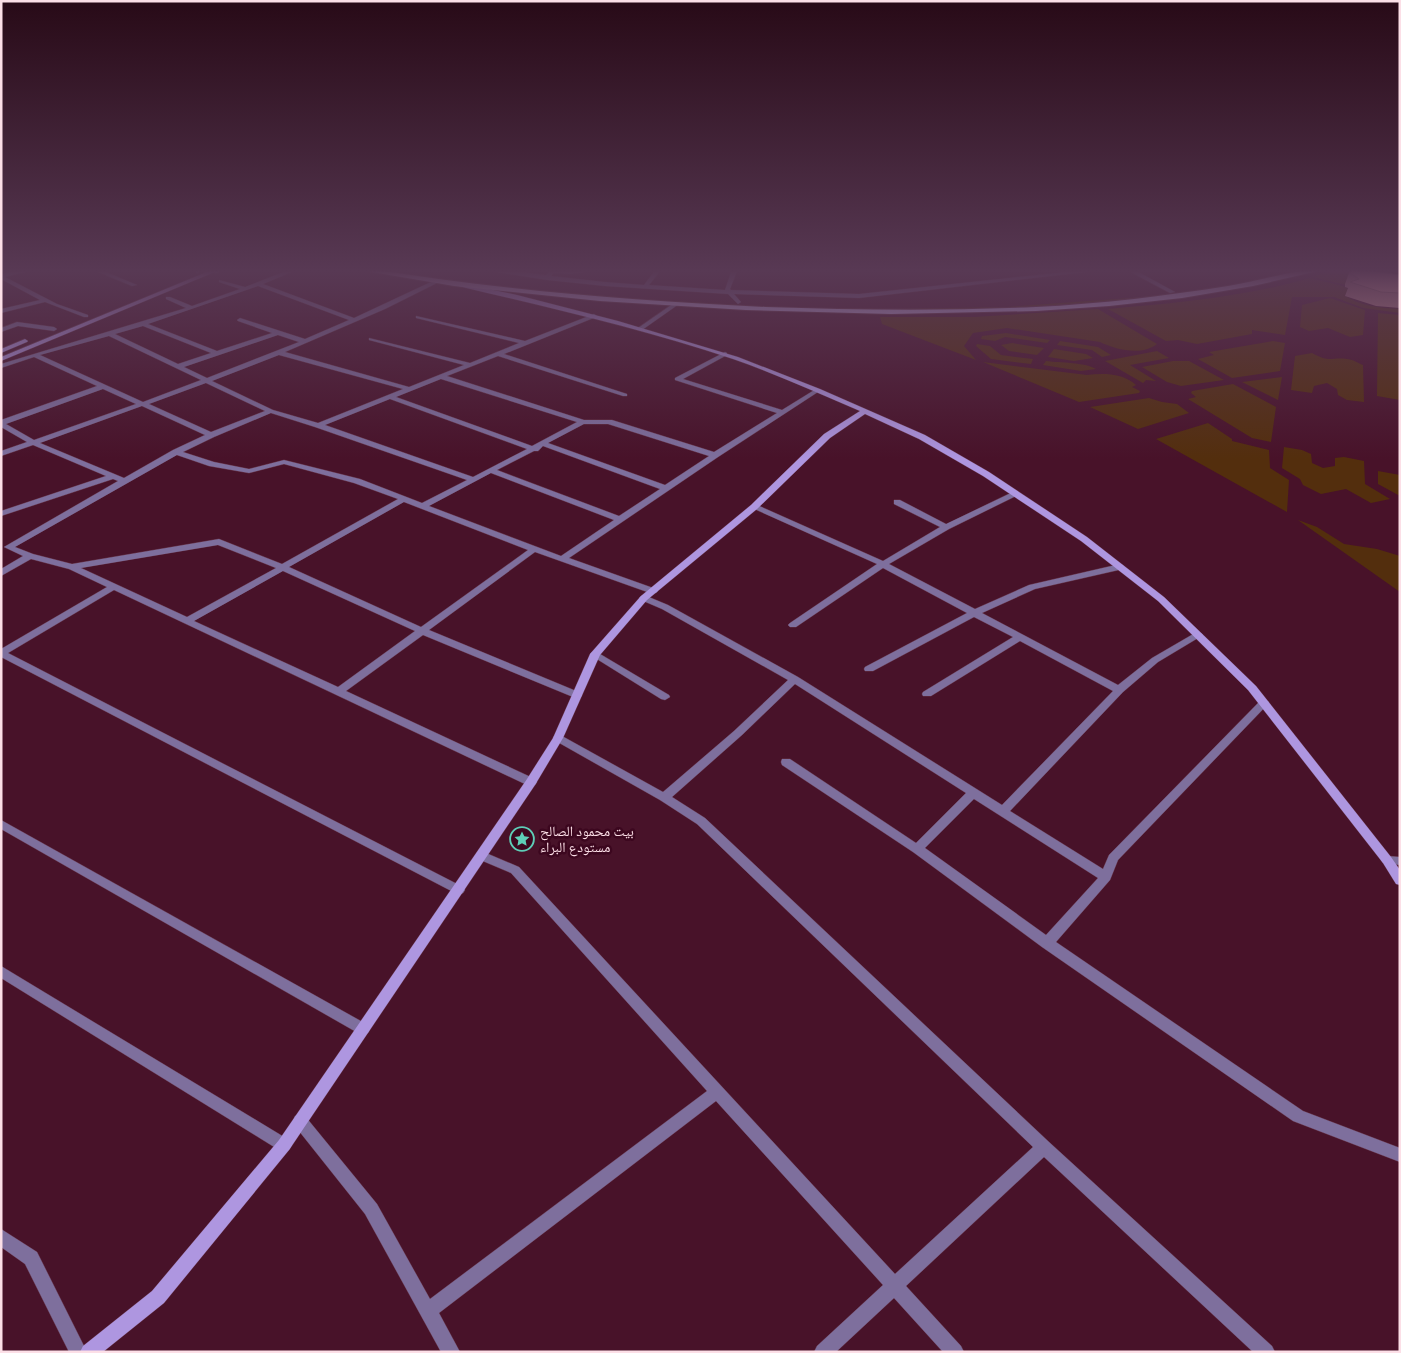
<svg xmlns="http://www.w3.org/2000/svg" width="1401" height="1353" viewBox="0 0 1401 1353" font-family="Karla,'Noto Naskh Arabic',sans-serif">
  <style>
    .green { fill: #532e0d }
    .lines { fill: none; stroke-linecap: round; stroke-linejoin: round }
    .street-casing { stroke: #653347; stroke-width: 1 }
    .secondary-casing { stroke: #653347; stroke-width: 1 }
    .primary-casing { stroke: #653347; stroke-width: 2 }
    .street { fill: #7e6f9d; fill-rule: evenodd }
    .secondary { fill: #ae96e0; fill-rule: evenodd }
    .primary { fill: #cebdf6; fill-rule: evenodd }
    .wall { fill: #da9fa0 }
    .building { fill: #fdb9ba; stroke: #b18282 }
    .labels { text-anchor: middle; stroke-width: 5; stroke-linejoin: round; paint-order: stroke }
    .poi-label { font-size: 14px; fill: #fcdfe7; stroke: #3c071f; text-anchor: start }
  </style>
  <rect width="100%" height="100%" fill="#481229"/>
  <g class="green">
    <path d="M 363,269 L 463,284 L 653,300 L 792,308 L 895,309 L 1006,307 L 1144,297 L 1226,287 L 1311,269 C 1214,293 1116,303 1017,307 C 888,313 758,310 629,299 C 540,291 452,284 363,269 Z"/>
    <path d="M 1337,269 L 1400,269 L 1400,288 L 1346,285 L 1312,277 Z"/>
    <path d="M 1310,278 L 1343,286 L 1352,292 L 1344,295 C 1359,306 1381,308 1400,309 L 1400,313 L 1363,308 L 1334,297 L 1292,297 L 1285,335 L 1252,330 L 1252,334 L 1197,344 L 1178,340 L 1166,341 L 1108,309 C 1176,303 1244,297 1310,278 Z"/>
    <path d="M 1330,298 L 1365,310 L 1363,335 L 1350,337 L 1328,328 L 1309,331 L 1300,327 L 1302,305 Z"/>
    <path d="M 1098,309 L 1157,344 C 1142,356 1116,350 1100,342 L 1007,328 L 973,333 L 964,346 L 976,360 L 882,324 L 880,317 L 974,317 Z"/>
    <path d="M 1378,313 L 1400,315 L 1400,400 L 1377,396 Z"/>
    <path d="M 1006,333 L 1050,340 L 1047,343 L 1005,337 L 995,341 L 981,339 L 982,336 Z"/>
    <path d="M 1060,341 L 1098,347 L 1111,355 L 1102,357 L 1092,350 L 1057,345 Z"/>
    <path d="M 1273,341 L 1285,343 L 1280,371 L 1232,378 L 1198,359 L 1214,355 L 1209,352 Z"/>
    <path d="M 1012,343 L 1044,348 L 1037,355 L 1009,351 L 1001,345 Z"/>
    <path d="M 977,344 L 990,346 L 1001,355 L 1033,359 L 1031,364 L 991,359 L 976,346 Z"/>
    <path d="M 1054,349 L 1086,354 L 1093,358 L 1074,361 L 1048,357 Z"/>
    <path d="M 1157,351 L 1169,358 L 1130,365 L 1156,381 L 1146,380 L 1143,383 L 1105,361 Z"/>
    <path d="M 1312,353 C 1330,363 1331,357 1347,359 C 1352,359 1358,363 1363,365 L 1364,402 L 1347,400 L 1338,395 L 1337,389 L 1327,383 L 1314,386 L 1312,393 L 1291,390 L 1295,356 Z"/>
    <path d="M 1046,361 C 1061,363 1084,362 1096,369 L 1081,371 L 1043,365 Z"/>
    <path d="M 1173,361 L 1189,361 L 1224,380 L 1181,386 L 1167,382 L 1142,367 Z"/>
    <path d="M 983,362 L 1087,375 C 1103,373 1123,373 1136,385 L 1132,387 L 1140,391 L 1139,393 L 1079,402 Z"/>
    <path d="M 1282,377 L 1278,400 L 1242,382 Z"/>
    <path d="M 1233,384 L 1276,407 L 1271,442 L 1252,438 L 1188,399 L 1196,397 L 1191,393 L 1192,391 Z"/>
    <path d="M 1149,398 L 1162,402 L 1177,404 L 1189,413 L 1138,429 L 1090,407 Z"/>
    <path d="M 1208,423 L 1232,439 L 1232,441 L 1269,450 L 1270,468 L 1289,480 L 1287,512 L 1156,439 Z"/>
    <path d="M 1284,447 L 1302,450 L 1311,454 L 1312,463 L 1323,468 L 1335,466 L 1335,458 L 1344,457 L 1364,461 L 1365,484 L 1390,499 L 1371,503 L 1346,489 L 1321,494 L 1303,485 L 1300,479 L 1282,468 Z"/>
    <path d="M 1378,471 L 1400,475 L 1400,496 L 1378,484 Z"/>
    <path d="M 1298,520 L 1317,527 L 1344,544 L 1377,549 L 1400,556 L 1400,592 Z"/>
  </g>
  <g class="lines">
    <g class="street-casing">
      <g id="street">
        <path d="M 25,269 L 37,269 L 5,277 L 57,304 L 88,315 L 88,317 L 84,317 L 45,302 L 1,313 L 1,309 L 40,300 L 1,279 L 1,274 Z"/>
        <path d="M 91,269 L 99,269 L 137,285 L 132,286 Z"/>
        <path d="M 291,269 L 299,269 L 263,284 L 354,318 L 433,281 L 437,281 L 437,283 L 385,309 L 285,352 L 409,387 L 464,365 L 369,340 L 369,338 L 470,363 L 519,343 L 416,318 L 416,316 L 525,341 L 594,314 L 597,316 L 596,317 L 504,354 L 627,394 L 627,396 L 623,396 L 498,356 L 447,376 L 584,420 L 612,420 L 714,452 L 777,413 L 675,380 L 675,378 L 725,352 L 727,353 L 727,355 L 683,379 L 782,410 L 816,389 L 821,390 L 718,457 L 569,558 L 656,589 L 658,591 L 656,593 L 650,593 L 535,552 L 429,630 L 581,693 L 582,695 L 581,697 L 573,697 L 423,635 L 346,691 L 535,779 L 537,782 L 535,785 L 527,785 L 114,590 L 8,653 L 463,887 L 465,890 L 463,893 L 459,895 L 1,657 L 1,649 L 107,587 L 69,569 L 31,559 L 1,576 L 1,569 L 23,556 L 4,547 L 118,481 L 113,479 L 1,516 L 1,511 L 106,476 L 33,445 L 1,456 L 1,451 L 27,442 L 1,427 L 1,420 L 97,386 L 34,357 L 1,368 L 1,364 L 186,308 L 166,299 L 166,297 L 170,297 L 192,306 L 240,289 L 219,282 L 219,280 L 245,287 ZM 258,286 L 349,320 L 305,339 L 240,318 L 237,320 L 238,321 L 272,333 L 217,351 L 148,324 ZM 143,326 L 211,353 L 178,364 L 115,334 ZM 278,335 L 299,342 L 207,378 L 184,367 ZM 109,336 L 201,380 L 143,402 L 40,355 ZM 279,355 L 403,389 L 318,423 L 273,410 L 212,381 ZM 441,379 L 577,422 L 532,446 L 396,397 ZM 206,383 L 265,411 L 211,432 L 149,404 ZM 103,389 L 136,404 L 34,440 L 6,424 ZM 390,399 L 527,449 L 473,477 L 325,425 ZM 142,406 L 205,435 L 173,450 L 124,478 L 40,443 ZM 271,413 L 315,427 L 467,480 L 422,503 L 360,479 L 284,460 L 249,469 L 214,462 L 183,452 L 214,437 ZM 584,424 L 608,424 L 709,456 L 665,485 L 548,443 ZM 543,446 L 660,489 L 619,516 L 497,470 L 534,451 L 538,451 ZM 177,455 L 209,466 L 249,473 L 284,464 L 354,483 L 398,499 L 282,564 L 219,539 L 72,564 L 33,554 L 15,547 ZM 491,473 L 614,520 L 561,556 L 429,506 ZM 404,502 L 528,550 L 421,627 L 289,567 ZM 218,545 L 276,568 L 187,617 L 81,568 ZM 283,571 L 415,631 L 338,687 L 194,621 Z"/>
        <path d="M 477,269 L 496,269 L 546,275 L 552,269 L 603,269 L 571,274 L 554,273 L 551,276 L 605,282 L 644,285 L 656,269 L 662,269 L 649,285 L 725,290 L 732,269 L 738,269 L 730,289 L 731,290 L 859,294 L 1093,269 L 1113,269 L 859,298 L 734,294 L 741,302 L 738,304 L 728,294 L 605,286 L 547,280 Z"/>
        <path d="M 1125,269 L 1133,269 L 1175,292 L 1170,293 Z"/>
        <path d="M 674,303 L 679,304 L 642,330 L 638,330 L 638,328 Z"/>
        <path d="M 17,322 L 54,327 L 57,329 L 54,331 L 18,326 L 1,332 L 1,328 Z"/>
        <path d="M 1015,491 L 1018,491 L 1018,495 L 949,529 L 889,564 L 975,609 L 1029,585 L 1120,564 L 1123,565 L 1124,567 L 1123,569 L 1035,589 L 982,613 L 1118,685 L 1152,658 L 1195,633 L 1201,633 L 1203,635 L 1158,662 L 1123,692 L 1010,811 L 1103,869 L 1109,855 L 1260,701 L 1268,701 L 1269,703 L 1118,860 L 1110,880 L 1056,942 L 1303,1111 L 1400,1148 L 1400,1162 L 1293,1121 L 1042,947 L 913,852 L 782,765 L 781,762 L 782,759 L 790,759 L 916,843 L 966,793 L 795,684 L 742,735 L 672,797 L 705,818 L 1049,1142 L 1272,1346 L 1275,1352 L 1253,1352 L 1044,1157 L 906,1286 L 961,1346 L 964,1352 L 943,1352 L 894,1298 L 836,1352 L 814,1352 L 817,1346 L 883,1285 L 716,1101 L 439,1313 L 460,1352 L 441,1352 L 365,1214 L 295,1126 L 293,1121 L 295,1116 L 300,1114 L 305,1116 L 377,1204 L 430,1299 L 707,1091 L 511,873 L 478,859 L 476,856 L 478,853 L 482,852 L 486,853 L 519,867 L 895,1274 L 1033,1147 L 697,824 L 660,800 L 554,740 L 553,738 L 554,736 L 562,736 L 663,792 L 734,731 L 788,680 L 662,609 L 641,600 L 639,598 L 641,596 L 644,595 L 668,605 L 798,677 L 1002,805 L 1113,691 L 1020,641 L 931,696 L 923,696 L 922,694 L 923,692 L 1013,637 L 974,617 L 873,671 L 865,671 L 864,669 L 865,667 L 967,613 L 883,568 L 796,627 L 790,627 L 788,625 L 790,623 L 877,564 L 750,507 L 754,505 L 757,505 L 883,561 L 940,527 L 894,504 L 894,500 L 900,500 L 946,524 ZM 974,799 L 1098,878 L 1046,935 L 925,848 Z"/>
        <path d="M 595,651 L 669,695 L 670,697 L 665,700 L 661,699 L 592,656 L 590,654 L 592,652 Z"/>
        <path d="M 1,820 L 368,1025 L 370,1029 L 368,1033 L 363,1035 L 358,1033 L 1,829 Z"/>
        <path d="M 1387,856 L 1400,857 L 1400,865 L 1383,863 L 1381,860 L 1383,857 Z"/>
        <path d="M 1,966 L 289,1140 L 292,1145 L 289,1150 L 284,1152 L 279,1150 L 1,978 Z"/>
        <path d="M 1,1229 L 37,1252 L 87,1352 L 69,1352 L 25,1264 L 1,1247 Z"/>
      </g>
    </g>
    <g class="secondary-casing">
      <g id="secondary">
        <path d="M 214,269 L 222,269 L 1,361 L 1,357 Z"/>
        <path d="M 460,283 L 517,295 L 618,321 L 738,357 L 820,389 L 925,435 L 989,472 L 1087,537 L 1164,597 L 1256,686 L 1391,857 L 1400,870 L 1400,885 L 1396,884 L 1383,863 L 1248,690 L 1158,601 L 1081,541 L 983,476 L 919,439 L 865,414 L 830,438 L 757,509 L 647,600 L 600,655 L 563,738 L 535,785 L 289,1150 L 164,1303 L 103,1352 L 80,1352 L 83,1346 L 152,1291 L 279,1140 L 527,779 L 553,738 L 590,654 L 641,596 L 751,505 L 824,434 L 860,411 C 818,393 776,374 733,359 C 643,329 551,308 458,286 L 458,284 Z"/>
        <path d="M 25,339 L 28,341 L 27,342 L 1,353 L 1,349 Z"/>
      </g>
    </g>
    <g class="primary-casing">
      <g id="primary">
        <path d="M 202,269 L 197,273 L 194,271 L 195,269 Z"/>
        <path d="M 215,269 L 226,269 L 216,273 L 213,271 Z"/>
        <path d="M 354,269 L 371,269 C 502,290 633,301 765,307 C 855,310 946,311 1036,307 C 1100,304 1164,296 1228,286 C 1260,281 1294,269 1327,269 L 1253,286 L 1182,298 L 1109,306 L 1036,311 L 891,314 L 746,310 L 600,301 L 454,286 Z"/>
      </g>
    </g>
    <use href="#street" class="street"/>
    <use href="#secondary" class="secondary"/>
    <use href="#primary" class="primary"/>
  </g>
  <path class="wall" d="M 1350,270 L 1400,275 L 1400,308 L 1376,306 L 1345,296 L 1348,288 L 1345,287 L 1345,284 Z"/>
  <path class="building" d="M 1350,270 L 1366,270 L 1400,275 L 1400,293 L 1381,292 L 1350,282 L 1359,279 L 1350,273 Z"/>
  <linearGradient id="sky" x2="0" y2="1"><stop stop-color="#280a17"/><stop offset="0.59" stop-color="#583954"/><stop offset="1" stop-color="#583954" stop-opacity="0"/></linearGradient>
  <rect width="1401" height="459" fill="url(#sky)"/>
  <defs>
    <g id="sight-ring" transform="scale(1.25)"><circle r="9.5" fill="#3c071f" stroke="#5eceb8" stroke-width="1.5"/><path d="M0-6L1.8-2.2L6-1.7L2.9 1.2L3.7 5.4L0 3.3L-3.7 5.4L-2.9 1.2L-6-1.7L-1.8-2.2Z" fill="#5eceb8"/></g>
  </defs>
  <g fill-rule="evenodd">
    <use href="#sight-ring" x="522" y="839"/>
  </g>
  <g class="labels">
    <g class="poi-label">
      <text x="540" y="836">بيت محمود الصالح<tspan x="540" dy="16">مستودع البراء</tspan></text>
    </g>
  </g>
  <rect width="1401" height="1353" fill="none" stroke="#fcdfe7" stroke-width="5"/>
</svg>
